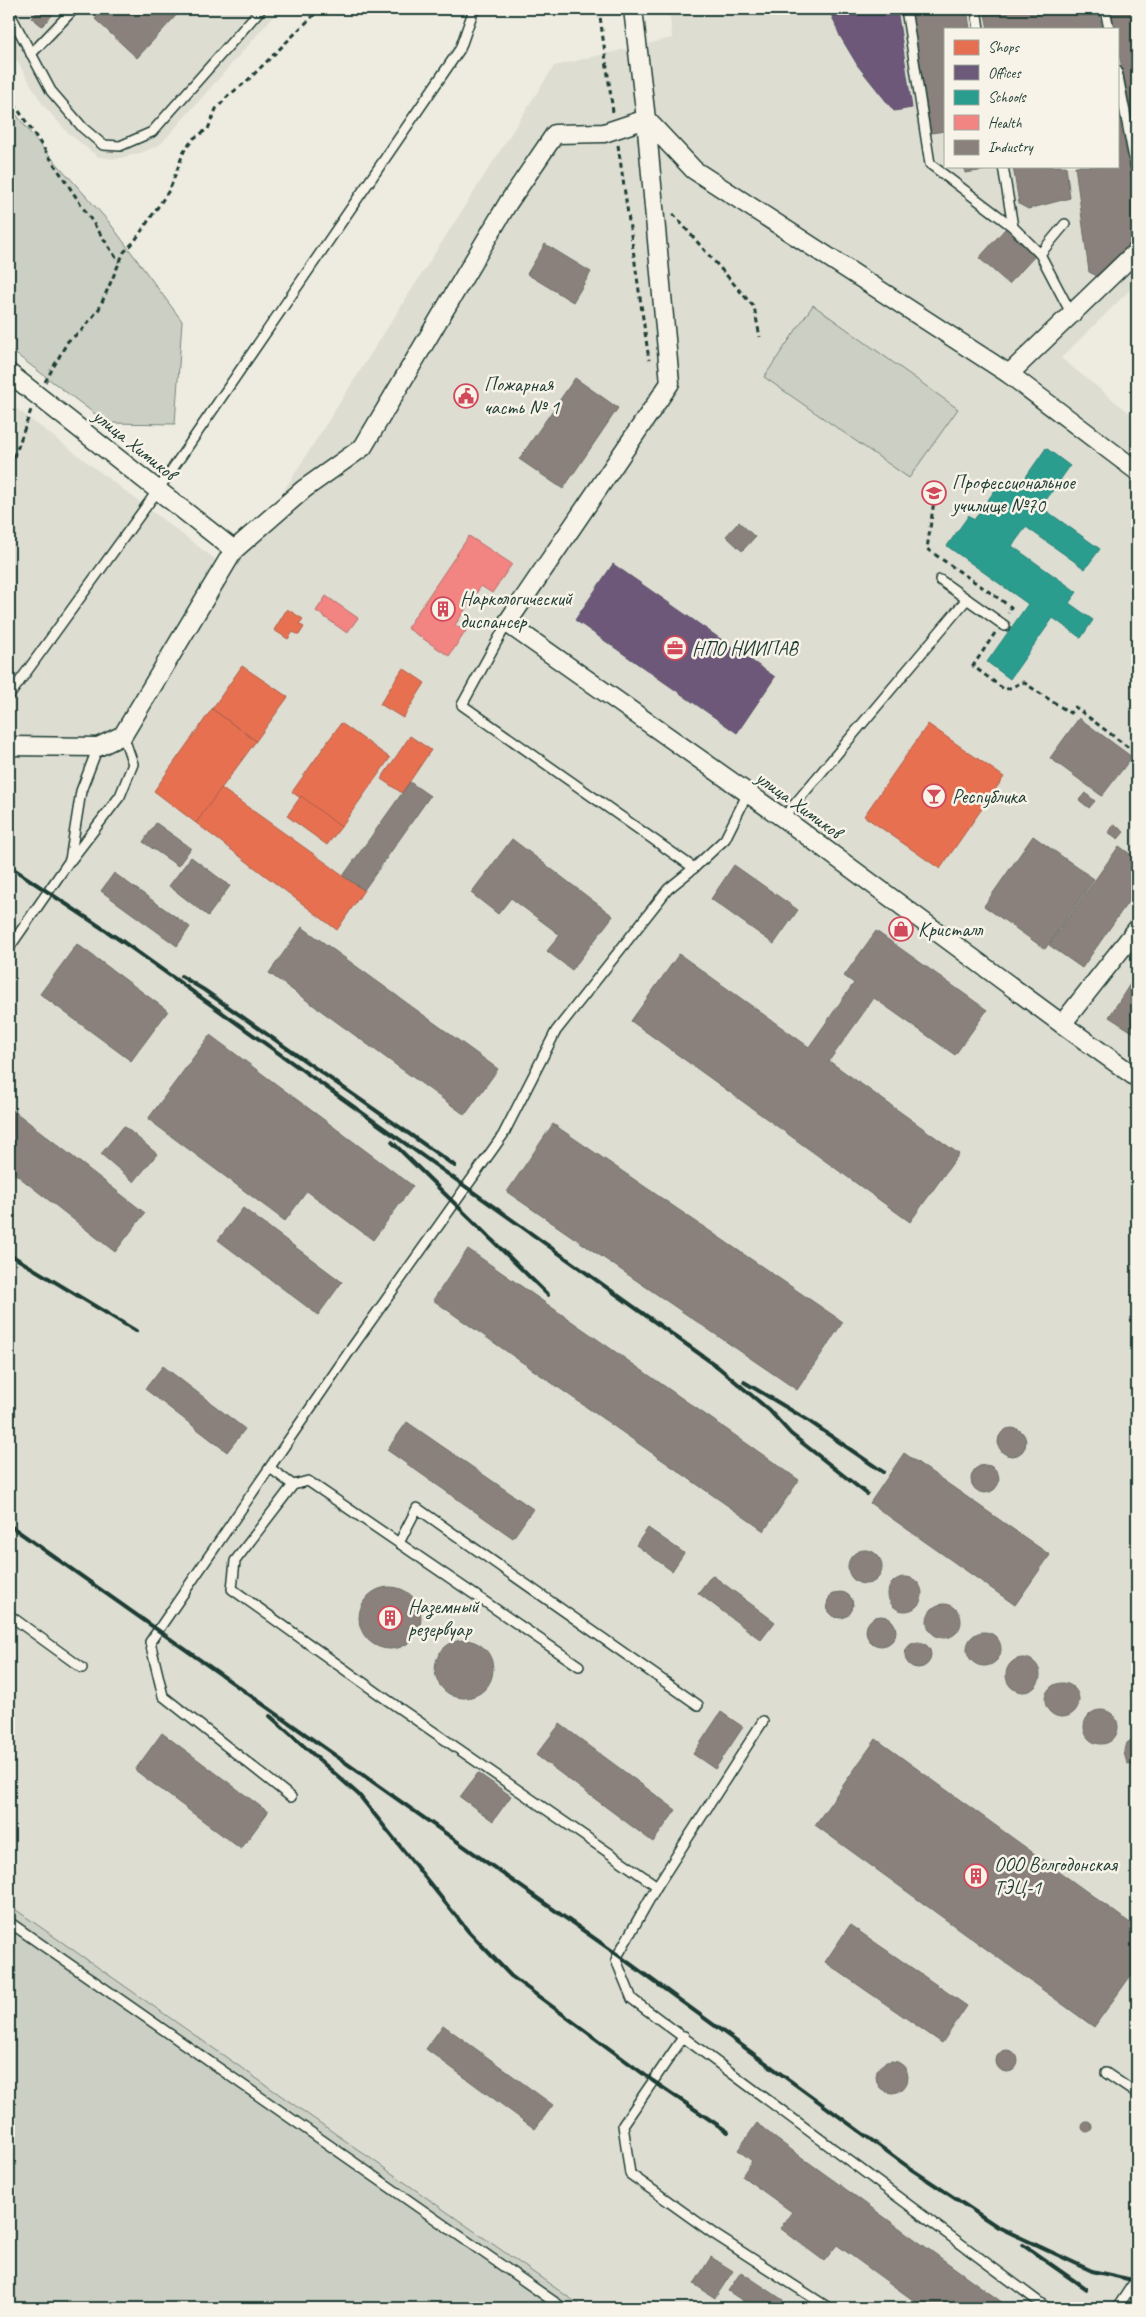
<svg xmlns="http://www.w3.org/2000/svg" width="1146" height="2317" viewBox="0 0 1146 2317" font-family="Caveat,sans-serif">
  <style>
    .built { fill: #ddddd2; fill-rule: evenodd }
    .green { fill: #cccfc4; stroke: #76867c }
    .shops { fill: #e76f51; stroke: #ab6048 }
    .offices { fill: #6d597a; stroke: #565165 }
    .schools { fill: #2a9d8f; stroke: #278074 }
    .health { fill: #f28482; stroke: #b36f6b }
    .industry { fill: #8a817c; stroke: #6a6d66 }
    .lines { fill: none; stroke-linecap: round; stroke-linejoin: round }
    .lane-casing { stroke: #1f3d34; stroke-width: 12 }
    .street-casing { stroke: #1f3d34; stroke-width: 21 }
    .path { stroke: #1f3d34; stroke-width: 3; stroke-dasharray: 5 4; stroke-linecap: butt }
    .lane { stroke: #f7f3e8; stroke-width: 9 }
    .street { stroke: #f7f3e8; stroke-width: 18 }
    .rail { stroke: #1f3d34; stroke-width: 4 }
    .labels { text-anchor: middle; stroke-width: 5; stroke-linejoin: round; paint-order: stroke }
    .poi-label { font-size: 20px; fill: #1f3d34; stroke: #f7f3e8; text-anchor: start }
    .street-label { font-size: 20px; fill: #1f3d34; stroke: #f7f3e8 }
  </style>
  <rect width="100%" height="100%" fill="#eeece1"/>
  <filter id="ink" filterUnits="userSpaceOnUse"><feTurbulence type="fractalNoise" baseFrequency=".02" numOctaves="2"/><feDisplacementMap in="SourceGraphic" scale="10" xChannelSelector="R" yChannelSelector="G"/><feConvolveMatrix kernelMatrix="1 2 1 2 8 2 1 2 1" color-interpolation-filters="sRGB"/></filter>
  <g filter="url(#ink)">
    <g class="built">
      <path d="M 9,9 L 280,9 L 161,144 L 141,153 L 116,159 L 98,157 L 67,132 L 43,105 L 9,47 Z"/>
      <path d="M 669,9 L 1137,9 L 1137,283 L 1061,358 L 1137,419 L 1137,2308 L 584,2308 L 9,1905 L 9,403 L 232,572 L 554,66 L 672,38 ZM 945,29 L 1117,29 L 1117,166 L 945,166 Z"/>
    </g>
    <g class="green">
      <path d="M 9,105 L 35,139 L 109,222 L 182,321 L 175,424 L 107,423 L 9,349 Z"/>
      <path d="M 813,305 L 958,409 L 909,478 L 764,377 Z"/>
      <path d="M 9,1905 L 584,2308 L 9,2308 Z"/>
    </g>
    <g class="shops">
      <path d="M 287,609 L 303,619 L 299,624 L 304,627 L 299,635 L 293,632 L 288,639 L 274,630 Z"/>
      <path d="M 242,666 L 288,697 L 256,741 L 212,709 Z"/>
      <path d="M 403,668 L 425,683 L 403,718 L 380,704 Z"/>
      <path d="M 212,709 L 256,741 L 196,823 L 154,791 Z"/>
      <path d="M 341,723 L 390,758 L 341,827 L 292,792 Z"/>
      <path d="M 928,724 L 1004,777 L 940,869 L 864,816 Z"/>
      <path d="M 410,736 L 431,750 L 402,793 L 381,779 Z"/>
      <path d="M 221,788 L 364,890 L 337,930 L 196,823 Z"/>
      <path d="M 301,796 L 341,827 L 327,845 L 287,816 Z"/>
    </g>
    <g class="offices">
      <path d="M 829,9 L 897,9 L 912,108 L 894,111 L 858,66 L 840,36 Z"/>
      <path d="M 613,564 L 775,677 L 737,733 L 575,620 Z"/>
    </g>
    <path class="schools" d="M 1046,448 L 1070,466 L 1041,507 L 1100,549 L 1085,569 L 1026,527 L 1012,546 L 1077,592 L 1069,603 L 1093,620 L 1081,638 L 1053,618 L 1010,679 L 987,662 L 1028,604 L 947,546 L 969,515 L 974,520 L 1002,480 L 1016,491 Z"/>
    <g class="health">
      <path d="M 469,536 L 512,564 L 492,593 L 481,586 L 455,625 L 466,631 L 449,656 L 407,628 Z"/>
      <path d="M 326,596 L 358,618 L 347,633 L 316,611 Z"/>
    </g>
    <g class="industry">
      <path d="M 40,9 L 58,9 L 42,26 L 32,18 Z"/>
      <path d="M 105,9 L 182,9 L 137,58 L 95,19 Z"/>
      <path d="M 911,9 L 967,9 L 970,29 L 945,29 L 945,131 L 931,133 Z"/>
      <path d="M 984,9 L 1098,9 L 1102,29 L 988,29 Z"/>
      <path d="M 1110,9 L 1137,9 L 1137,137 L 1117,45 L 1117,29 L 1114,29 Z"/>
      <path d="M 1117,106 L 1137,205 L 1137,240 L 1101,278 L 1089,272 L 1075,166 L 1117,166 Z"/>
      <path d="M 964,166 L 992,166 L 992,169 L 965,173 Z"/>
      <path d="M 1013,166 L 1066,166 L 1070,198 L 1028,209 L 1019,204 Z"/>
      <path d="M 1005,229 L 1035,256 L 1009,284 L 979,258 Z"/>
      <path d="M 545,244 L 591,272 L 573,302 L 527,274 Z"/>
      <path d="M 575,378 L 618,408 L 563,489 L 519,459 Z"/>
      <path d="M 739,522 L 755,537 L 742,551 L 726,536 Z"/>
      <path d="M 1137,640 L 1137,653 L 1131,649 Z"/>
      <path d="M 1079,718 L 1132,757 L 1102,796 L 1050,758 Z"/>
      <path d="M 410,782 L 430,796 L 364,890 L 343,876 Z"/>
      <path d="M 1085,793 L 1095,801 L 1089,808 L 1079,800 Z"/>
      <path d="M 156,823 L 191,848 L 178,866 L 143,842 Z"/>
      <path d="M 1114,824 L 1124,832 L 1118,839 L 1108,832 Z"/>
      <path d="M 1033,836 L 1094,879 L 1045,949 L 984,906 Z"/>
      <path d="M 512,839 L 613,916 L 572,970 L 547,951 L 560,935 L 511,898 L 498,914 L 471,893 Z"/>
      <path d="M 1119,846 L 1137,859 L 1137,889 L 1082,968 L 1049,945 Z"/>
      <path d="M 191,857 L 230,886 L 208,916 L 169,886 Z"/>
      <path d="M 734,865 L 798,910 L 774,944 L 711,899 Z"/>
      <path d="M 114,873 L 190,927 L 177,946 L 101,891 Z"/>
      <path d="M 302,927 L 498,1069 L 465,1115 L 269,973 Z"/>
      <path d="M 876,931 L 987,1010 L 955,1055 L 874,998 L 829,1061 L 959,1154 L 910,1222 L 631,1021 L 679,954 L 809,1047 L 854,983 L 844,976 Z"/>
      <path d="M 77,944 L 168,1011 L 131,1061 L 40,994 Z"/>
      <path d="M 1137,973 L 1137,1029 L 1134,1033 L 1109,1017 Z"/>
      <path d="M 210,1035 L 413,1186 L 373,1240 L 307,1191 L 285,1221 L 148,1119 Z"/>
      <path d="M 9,1107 L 145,1213 L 115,1252 L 9,1169 Z"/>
      <path d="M 553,1124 L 843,1322 L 797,1390 L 507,1192 Z"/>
      <path d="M 124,1126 L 157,1154 L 134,1182 L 101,1154 Z"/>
      <path d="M 243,1208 L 342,1282 L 318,1315 L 218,1240 Z"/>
      <path d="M 468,1249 L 799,1480 L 764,1531 L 433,1300 Z"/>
      <path d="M 163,1366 L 245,1429 L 227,1452 L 145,1389 Z"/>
      <path d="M 407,1422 L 533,1509 L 513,1538 L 387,1450 Z"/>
      <circle cx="1012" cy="1442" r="14"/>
      <path d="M 904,1453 L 1050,1555 L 1015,1605 L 870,1503 Z"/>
      <circle cx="985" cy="1479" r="14"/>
      <path d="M 648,1528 L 684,1553 L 672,1571 L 636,1545 Z"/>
      <circle cx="865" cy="1567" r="17"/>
      <path d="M 712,1575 L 775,1622 L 761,1640 L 698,1593 Z"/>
      <path d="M 1137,1577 L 1137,1598 L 1131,1588 L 1133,1581 Z"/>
      <circle cx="905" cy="1594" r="17"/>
      <circle cx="390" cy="1618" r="31"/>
      <circle cx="840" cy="1605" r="13"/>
      <circle cx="944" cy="1621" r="17"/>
      <circle cx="881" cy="1631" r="15"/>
      <circle cx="984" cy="1649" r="17"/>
      <circle cx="464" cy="1669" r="29"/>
      <circle cx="918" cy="1655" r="13"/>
      <circle cx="1023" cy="1675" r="17"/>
      <circle cx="1062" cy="1700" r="17"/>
      <circle cx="1101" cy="1727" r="17"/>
      <path d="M 721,1712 L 743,1727 L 715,1769 L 693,1754 Z"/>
      <path d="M 560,1724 L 676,1810 L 653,1842 L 536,1755 Z"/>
      <path d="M 162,1733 L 268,1812 L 241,1849 L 135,1770 Z"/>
      <path d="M 1135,1737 L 1137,1737 L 1137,1769 L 1127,1763 L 1124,1753 L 1127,1743 Z"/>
      <path d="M 876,1739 L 1137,1928 L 1137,1967 L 1094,2027 L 815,1825 Z"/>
      <path d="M 478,1773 L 511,1796 L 493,1821 L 460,1797 Z"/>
      <path d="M 850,1925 L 967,2006 L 942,2043 L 825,1962 Z"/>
      <path d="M 443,2025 L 553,2105 L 535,2129 L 426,2049 Z"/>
      <circle cx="1007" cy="2061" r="11"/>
      <circle cx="892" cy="2077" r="16"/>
      <circle cx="1087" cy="2127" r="5"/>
      <path d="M 757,2123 L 775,2138 L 1010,2308 L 924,2308 L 837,2245 L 824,2261 L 780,2228 L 792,2212 L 742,2176 L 752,2161 L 738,2150 Z"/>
      <circle cx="1135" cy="2160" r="3.5"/>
      <path d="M 711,2257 L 733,2271 L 715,2298 L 694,2284 Z"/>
      <path d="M 741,2272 L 783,2300 L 777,2308 L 754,2308 L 728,2291 Z"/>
    </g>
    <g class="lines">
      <g class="lane-casing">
        <g id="lane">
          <path d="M 906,9 L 930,164 L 1013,227"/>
          <path d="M 976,9 L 979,29"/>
          <path d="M 1105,9 L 1109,29"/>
          <path d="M 9,12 L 51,91 L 83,128 L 103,145 L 120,146 L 152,132 L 261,9"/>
          <path d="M 31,54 L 74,9"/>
          <path d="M 1117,71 L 1137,174"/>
          <path d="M 1003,166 L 1013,227 L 1040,254 L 1072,315"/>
          <path d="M 1040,254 L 1065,224"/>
          <path d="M 940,580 L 1005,626"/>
          <path d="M 507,623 L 462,705 L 694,868 L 725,839 L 748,793"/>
          <path d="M 9,696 L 158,490 L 460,49 L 474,9"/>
          <path d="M 783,818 L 967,599"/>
          <path d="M 71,860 L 120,796 L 133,764 L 123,735"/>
          <path d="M 9,948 L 70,860 L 81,791 L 98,747"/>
          <path d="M 270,1468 L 293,1485"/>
          <path d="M 399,1543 L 417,1508 L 698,1705"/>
          <path d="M 9,1615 L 82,1668"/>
          <path d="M 579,1666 L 308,1481 L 293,1485 L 235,1561 L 232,1589 L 386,1699 L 657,1886"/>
          <path d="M 763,1721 L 657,1886 L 618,1955 L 616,1960 L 632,1999 L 1047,2308"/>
          <path d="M 291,1797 L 163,1696 L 150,1642 L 351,1349 L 503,1135 L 556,1031 L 668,889 L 694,868"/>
          <path d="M 9,1922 L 563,2308"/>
          <path d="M 684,2036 L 623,2125 L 630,2174 L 714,2234 L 829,2308"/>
          <path d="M 1106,2073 L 1137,2094"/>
          <path d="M 1117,2308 L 1137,2278"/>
        </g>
      </g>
      <g class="street-casing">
        <g id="street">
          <path d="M 633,9 L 646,119 L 694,170 L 1009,374 L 1137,471"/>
          <path d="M 9,373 L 234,550"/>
          <path d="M 1009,374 L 1137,251"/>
          <path d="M 9,746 L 98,747 L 123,735 L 234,550 L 304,489 L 363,447 L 508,203 L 555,134 L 604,133 L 646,119 L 670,383 L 507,623 L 783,818 L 1062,1024"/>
          <path d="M 1137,929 L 1062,1024 L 1137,1078"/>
        </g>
      </g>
      <g class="path">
        <path d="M 599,9 L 613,112"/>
        <path d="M 9,96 L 119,262"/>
        <path d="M 618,145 L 649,360"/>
        <path d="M 673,214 L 754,307 L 760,337"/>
        <path d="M 45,382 L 68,341 L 81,331 L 99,309 L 124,252 L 134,242 L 170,189 L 184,151 L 194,138 L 208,129 L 216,109 L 228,96 L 247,81 L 320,9"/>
        <path d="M 9,465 L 18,447 L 31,410"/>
        <path d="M 936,487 L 927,549 L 1011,607 L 1008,613"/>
        <path d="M 995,633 L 973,666 L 1005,690 L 1023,682 L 1070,713 L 1075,707 L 1137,754"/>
      </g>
      <use href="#lane" class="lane"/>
      <use href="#street" class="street"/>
      <g class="rail">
        <path d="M 9,866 L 123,942"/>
        <path d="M 119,939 L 718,1367 L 769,1410 L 791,1434 L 867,1494"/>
        <path d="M 181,976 L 204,990 L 455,1166"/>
        <path d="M 392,1142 L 548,1295"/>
        <path d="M 9,1254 L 136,1331"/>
        <path d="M 744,1382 L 809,1421 L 883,1472"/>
        <path d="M 9,1525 L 618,1955 L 911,2169 L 998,2227 L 1092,2271 L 1137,2281"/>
        <path d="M 270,1716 L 359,1795 L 468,1931 L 511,1976 L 653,2081 L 728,2132"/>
        <path d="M 1023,2245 L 1086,2289"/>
      </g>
    </g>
  </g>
  <defs>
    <g id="civic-ring" transform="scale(1.25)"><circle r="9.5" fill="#f7f3e8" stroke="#d1495b" stroke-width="1.5"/><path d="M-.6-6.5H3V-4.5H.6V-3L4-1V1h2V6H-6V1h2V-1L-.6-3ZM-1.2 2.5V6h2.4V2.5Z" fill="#d1495b"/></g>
    <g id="university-ring" transform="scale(1.25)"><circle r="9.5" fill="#f7f3e8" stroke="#d1495b" stroke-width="1.5"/><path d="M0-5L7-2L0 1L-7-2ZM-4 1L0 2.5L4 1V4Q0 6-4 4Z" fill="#d1495b"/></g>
    <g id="building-ring" transform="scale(1.25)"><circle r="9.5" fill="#f7f3e8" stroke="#d1495b" stroke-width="1.5"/><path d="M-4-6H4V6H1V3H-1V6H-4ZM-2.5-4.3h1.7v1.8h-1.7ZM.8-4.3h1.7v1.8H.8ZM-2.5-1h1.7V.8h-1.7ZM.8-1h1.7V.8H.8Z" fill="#d1495b"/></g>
    <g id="office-ring" transform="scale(1.25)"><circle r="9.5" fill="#f7f3e8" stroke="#d1495b" stroke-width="1.5"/><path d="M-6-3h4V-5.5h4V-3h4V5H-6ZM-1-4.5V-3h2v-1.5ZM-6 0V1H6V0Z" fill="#d1495b"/></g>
    <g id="bar-ring" transform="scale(1.25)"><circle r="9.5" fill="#f7f3e8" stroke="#d1495b" stroke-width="1.5"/><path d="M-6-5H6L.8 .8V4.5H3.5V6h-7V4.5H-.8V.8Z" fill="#d1495b"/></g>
    <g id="shop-ring" transform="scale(1.25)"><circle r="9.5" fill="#f7f3e8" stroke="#d1495b" stroke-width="1.5"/><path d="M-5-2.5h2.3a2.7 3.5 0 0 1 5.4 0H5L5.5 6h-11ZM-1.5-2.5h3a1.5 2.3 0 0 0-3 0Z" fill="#d1495b"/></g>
  </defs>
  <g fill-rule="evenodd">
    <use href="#civic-ring" x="466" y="396"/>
    <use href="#university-ring" x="934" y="493"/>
    <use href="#building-ring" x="443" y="609"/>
    <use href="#office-ring" x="675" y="648"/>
    <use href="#bar-ring" x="934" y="796"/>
    <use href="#shop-ring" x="901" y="929"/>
    <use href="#building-ring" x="390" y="1618"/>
    <use href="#building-ring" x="976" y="1876"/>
  </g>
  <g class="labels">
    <g class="poi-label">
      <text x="484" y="391">Пожарная<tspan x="484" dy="23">часть № 1</tspan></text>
      <text x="952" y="489">Профессиональное<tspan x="952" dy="23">училище №70</tspan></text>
      <text x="460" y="605">Наркологический<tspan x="460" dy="23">диспансер</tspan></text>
      <text x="692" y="655">НПО НИИПАВ</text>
      <text x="952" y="803">Республика</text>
      <text x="918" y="936">Кристалл</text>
      <text x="408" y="1613">Наземный<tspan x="408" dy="23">резервуар</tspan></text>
      <text x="994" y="1871">ООО Волгодонская<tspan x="994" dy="23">ТЭЦ-1</tspan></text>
    </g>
    <g class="street-label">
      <text transform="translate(135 444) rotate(39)" y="7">улица Химиков</text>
      <text transform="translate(799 804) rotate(36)" y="7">улица Химиков</text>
    </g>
  </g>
  <rect width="1146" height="2317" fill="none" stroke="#f7f3e8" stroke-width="30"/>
  <rect x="15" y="15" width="1116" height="2287" fill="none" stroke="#1f3d34" stroke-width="2" filter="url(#ink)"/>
  <rect x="944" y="28" width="175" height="140" fill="#f7f3e8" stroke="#a1aaa0"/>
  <rect x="954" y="40" width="25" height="15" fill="#e76f51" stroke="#a1aaa0"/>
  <text x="988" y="52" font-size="15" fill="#1f3d34">Shops</text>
  <rect x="954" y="65" width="25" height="15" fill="#6d597a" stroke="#a1aaa0"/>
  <text x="988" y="78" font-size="15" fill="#1f3d34">Offices</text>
  <rect x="954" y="90" width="25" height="15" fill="#2a9d8f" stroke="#a1aaa0"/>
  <text x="988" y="102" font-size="15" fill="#1f3d34">Schools</text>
  <rect x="954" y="115" width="25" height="15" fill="#f28482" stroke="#a1aaa0"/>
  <text x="988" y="128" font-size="15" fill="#1f3d34">Health</text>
  <rect x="954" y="140" width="25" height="15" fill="#8a817c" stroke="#a1aaa0"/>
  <text x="988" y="152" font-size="15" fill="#1f3d34">Industry</text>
</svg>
